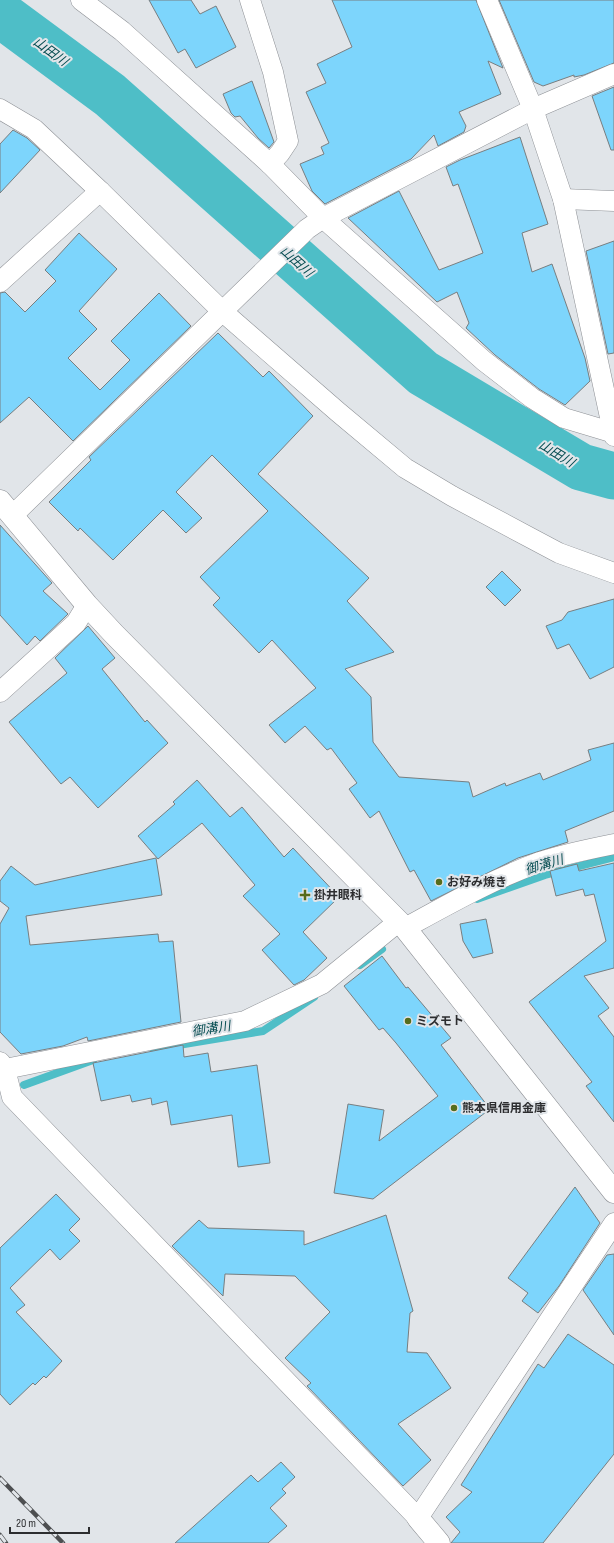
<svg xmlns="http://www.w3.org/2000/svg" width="614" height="1543" viewBox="0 0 614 1543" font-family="'Sofia Sans Condensed','Noto Sans JP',sans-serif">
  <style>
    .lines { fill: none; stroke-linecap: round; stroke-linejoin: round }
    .stream { stroke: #4ebec7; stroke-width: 8 }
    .river { stroke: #4ebec7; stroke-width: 47 }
    .building { fill: #7dd5fc; stroke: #787e80 }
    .street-casing { stroke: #8d9095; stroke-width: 21 }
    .secondary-casing { stroke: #8d9095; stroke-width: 23 }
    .street { stroke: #fff; stroke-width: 20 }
    .secondary { stroke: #fff; stroke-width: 22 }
    .rail-casing { stroke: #4d4f51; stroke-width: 4.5 }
    .rail { stroke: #e1e5e9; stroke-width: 3; stroke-dasharray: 9; stroke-linecap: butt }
    .poi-dot { fill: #566c1c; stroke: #e1e5e9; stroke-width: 1.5 }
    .labels { text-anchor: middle; stroke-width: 4; stroke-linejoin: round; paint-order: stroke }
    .poi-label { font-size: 12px; font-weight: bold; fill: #2c2d2f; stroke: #e1e5e9; text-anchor: start }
    .water-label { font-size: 13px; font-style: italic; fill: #054c51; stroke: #e1e5e9 }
  </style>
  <rect width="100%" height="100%" fill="#e1e5e9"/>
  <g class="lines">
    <g class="stream">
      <path d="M 477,899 L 545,875 L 614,857"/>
      <path d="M 360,965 L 382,949"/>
      <path d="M 154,1049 L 263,1031 L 314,997"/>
      <path d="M 24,1085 L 93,1060"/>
    </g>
    <path class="river" d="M 0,17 L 7,19 L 110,95 L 423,373 L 581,467 L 614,476"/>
  </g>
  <g class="building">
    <path d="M 149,0 L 191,0 L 200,14 L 216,6 L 236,47 L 196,68 L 185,49 L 178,53 Z"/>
    <path d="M 332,0 L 476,0 L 503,68 L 488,61 L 501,94 L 459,112 L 466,126 L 464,132 L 438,146 L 434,135 L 411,159 L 325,204 L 312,191 L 300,164 L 324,154 L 321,147 L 329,143 L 306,92 L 326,83 L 317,64 L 352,47 Z"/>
    <path d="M 499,0 L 614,0 L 614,63 L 584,75 L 574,77 L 574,75 L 543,86 L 534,82 Z"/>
    <path d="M 252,81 L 274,142 L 269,148 L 258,138 L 240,116 L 235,117 L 231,113 L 223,94 Z"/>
    <path d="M 614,87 L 614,150 L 611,150 L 592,96 Z"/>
    <path d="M 13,130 L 27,138 L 40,150 L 0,193 L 0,144 Z"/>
    <path d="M 520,137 L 548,224 L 522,233 L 532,272 L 552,264 L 585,358 L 590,381 L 565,405 L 539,389 L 495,355 L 466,328 L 469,323 L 457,292 L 437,302 L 348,218 L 399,191 L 439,270 L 483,253 L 458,184 L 453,186 L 446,167 L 460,160 Z"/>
    <path d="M 79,233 L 117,269 L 79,311 L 97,329 L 68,358 L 100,390 L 130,360 L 111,341 L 159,293 L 191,326 L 73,441 L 29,397 L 0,423 L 0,293 L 5,292 L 25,312 L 56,281 L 45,270 Z"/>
    <path d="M 614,241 L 614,353 L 608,354 L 586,251 Z"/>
    <path d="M 218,333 L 263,377 L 269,371 L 313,416 L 258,474 L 369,578 L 347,601 L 394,652 L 345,669 L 371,697 L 373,742 L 399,777 L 469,782 L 473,797 L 505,783 L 506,786 L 540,773 L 543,780 L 591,760 L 588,750 L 614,743 L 614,811 L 565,831 L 568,842 L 518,858 L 431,901 L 414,870 L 410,872 L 379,811 L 370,818 L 349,789 L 357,783 L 331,748 L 327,750 L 305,726 L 285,743 L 269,725 L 316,688 L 272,640 L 259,653 L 213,605 L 220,598 L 200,577 L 268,511 L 212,455 L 176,492 L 202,518 L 186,533 L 163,510 L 113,560 L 80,528 L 78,531 L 49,502 L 91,460 L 89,457 Z"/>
    <path d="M 0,525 L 52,583 L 43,591 L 68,614 L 40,641 L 35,636 L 27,645 L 0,615 Z"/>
    <path d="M 502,571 L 521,590 L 505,606 L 486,587 Z"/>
    <path d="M 614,599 L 614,667 L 590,679 L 569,644 L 557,649 L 546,626 L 562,620 L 568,612 Z"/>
    <path d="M 88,626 L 115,658 L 102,669 L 145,722 L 147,720 L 168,743 L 98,808 L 70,777 L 61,784 L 9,722 L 67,673 L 55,658 Z"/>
    <path d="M 197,780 L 230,817 L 242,807 L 284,857 L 293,848 L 339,897 L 303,932 L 327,958 L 304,980 L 294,985 L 262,950 L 280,934 L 243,896 L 255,885 L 202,823 L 158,859 L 138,836 L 175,804 L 173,802 Z"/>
    <path d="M 156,858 L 162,895 L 26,916 L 30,945 L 158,934 L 159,942 L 173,941 L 181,1022 L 88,1041 L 87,1037 L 63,1046 L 21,1054 L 0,1032 L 0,924 L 9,908 L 0,901 L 0,881 L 11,866 L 35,885 Z"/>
    <path d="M 614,863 L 614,968 L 584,976 L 609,1008 L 598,1016 L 614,1037 L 614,1122 L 586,1086 L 592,1082 L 529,1002 L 606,941 L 594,894 L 585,896 L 583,889 L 556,896 L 550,871 L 577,864 L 579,871 Z"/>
    <path d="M 486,919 L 493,953 L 473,958 L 463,941 L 460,924 Z"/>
    <path d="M 382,956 L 406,988 L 408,987 L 451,1038 L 441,1045 L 490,1109 L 373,1199 L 334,1193 L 348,1104 L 384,1110 L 379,1141 L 438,1096 L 396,1043 L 383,1028 L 379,1030 L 344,986 Z"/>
    <path d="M 183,1045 L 184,1057 L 208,1053 L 211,1072 L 257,1065 L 270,1163 L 238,1167 L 232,1115 L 171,1125 L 167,1101 L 152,1105 L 151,1098 L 132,1102 L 130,1095 L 101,1101 L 93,1063 Z"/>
    <path d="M 575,1187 L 600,1223 L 559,1286 L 538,1313 L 522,1301 L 528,1293 L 508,1278 Z"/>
    <path d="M 56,1194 L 80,1219 L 69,1230 L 80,1241 L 60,1260 L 50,1249 L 10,1288 L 25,1305 L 16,1312 L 62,1361 L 46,1378 L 44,1376 L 35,1385 L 33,1383 L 10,1405 L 0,1394 L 0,1248 Z"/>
    <path d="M 386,1215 L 413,1311 L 410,1313 L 407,1352 L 427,1353 L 451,1388 L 398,1424 L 431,1460 L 403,1486 L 307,1386 L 311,1383 L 285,1358 L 330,1312 L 295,1276 L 225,1274 L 223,1296 L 172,1246 L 199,1220 L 208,1228 L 304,1231 L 304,1245 Z"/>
    <path d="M 614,1254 L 614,1335 L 583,1290 L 607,1255 Z"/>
    <path d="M 568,1334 L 614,1365 L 614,1454 L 543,1543 L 451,1543 L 460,1532 L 446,1517 L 472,1492 L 461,1485 L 538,1364 L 544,1368 Z"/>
    <path d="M 281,1462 L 295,1477 L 282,1489 L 286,1493 L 270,1508 L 287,1526 L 268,1543 L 175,1543 L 251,1475 L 258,1482 Z"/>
  </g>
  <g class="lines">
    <g class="street-casing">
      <g id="street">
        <path d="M 81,0 L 122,31 L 270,164 L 323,218 L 484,361 L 532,398 L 564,418 L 614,433"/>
        <path d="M 250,0 L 273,72 L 288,141 L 280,153 L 270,164"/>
        <path d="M 487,0 L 533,109 L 563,199 L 614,436"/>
        <path d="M 0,109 L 34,129 L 100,191 L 223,312 L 338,412 L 405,468 L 452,496 L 527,536 L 559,553 L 614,573"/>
        <path d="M 563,199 L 614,201"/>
        <path d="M 0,282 L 100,191"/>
        <path d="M 13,515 L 307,229 L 323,218 L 533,109 L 614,74"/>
        <path d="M 0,692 L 76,623 L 87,605"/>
        <path d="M 405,928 C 449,904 493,879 540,862 C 564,854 589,849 614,844"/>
        <path d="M 0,1062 L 5,1069 L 12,1097 L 418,1518 L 614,1223"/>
        <path d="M 5,1069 L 245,1021 L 322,984 L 398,922"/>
      </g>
    </g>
    <g class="secondary-casing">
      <g id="secondary">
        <path d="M 0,501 L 87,605 L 114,634 L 405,928 L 614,1192"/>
        <path d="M 418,1518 L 439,1543"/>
      </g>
    </g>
    <use href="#street" class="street"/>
    <use href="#secondary" class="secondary"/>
    <g class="rail-casing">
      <g id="rail">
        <path d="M 0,1478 L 63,1543"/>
        <path d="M 0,1535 L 6,1543"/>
      </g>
    </g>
    <use href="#rail" class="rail"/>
  </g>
  <g class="poi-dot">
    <circle cx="439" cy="882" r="4"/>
    <path d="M303 889h4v4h4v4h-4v4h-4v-4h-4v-4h4z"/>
    <circle cx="408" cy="1021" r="4"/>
    <circle cx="454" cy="1108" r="4"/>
  </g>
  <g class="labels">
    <g class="poi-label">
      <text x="447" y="886">お好み焼き</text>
      <text x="314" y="899">掛井眼科</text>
      <text x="416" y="1025">ミズモト</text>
      <text x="462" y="1112">熊本県信用金庫</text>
    </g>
    <g class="water-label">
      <text transform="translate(51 51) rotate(36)" y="5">山田川</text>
      <text transform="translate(297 261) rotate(42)" y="5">山田川</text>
      <text transform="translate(557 453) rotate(31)" y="5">山田川</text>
      <text transform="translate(544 864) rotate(-17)" y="5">御溝川</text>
      <text transform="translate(211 1028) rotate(-9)" y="5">御溝川</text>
    </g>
  </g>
  <path d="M10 1527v6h79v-6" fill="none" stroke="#2c2d2f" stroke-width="2"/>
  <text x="16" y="1527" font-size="12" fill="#2c2d2f" stroke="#e1e5e9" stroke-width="3" paint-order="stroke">20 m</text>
</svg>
